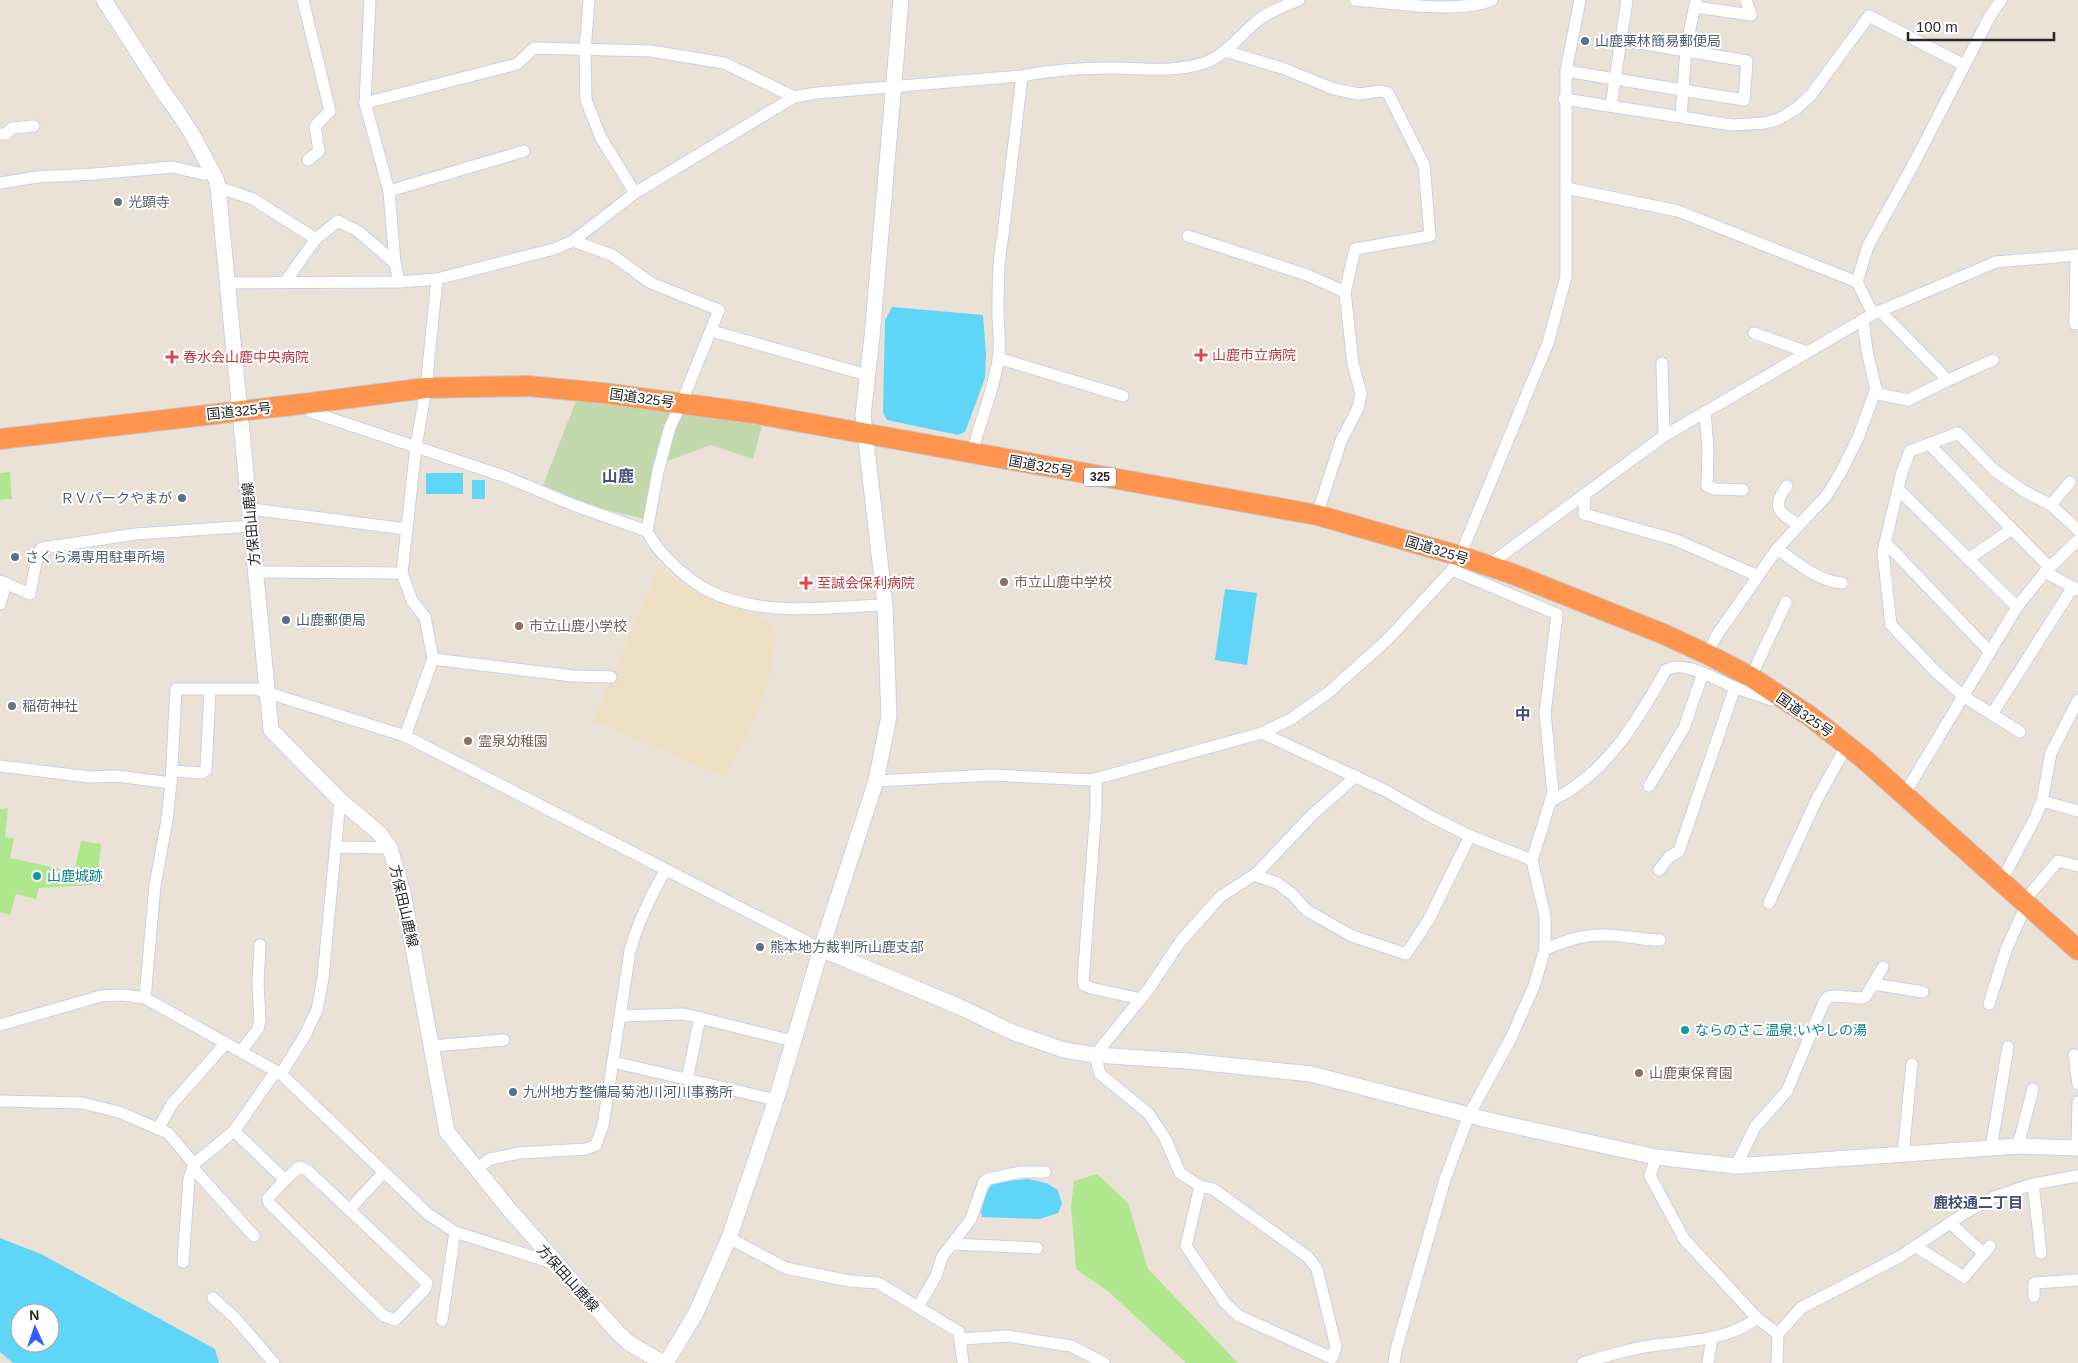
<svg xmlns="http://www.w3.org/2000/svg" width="2078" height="1363" viewBox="0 0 2078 1363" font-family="Arial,'Noto Sans JP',sans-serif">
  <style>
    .education { fill: #efdfc4 }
    .green { fill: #b0e78e }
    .cemetery { fill: #c3d7ac }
    .water { fill: #5fd5f8; fill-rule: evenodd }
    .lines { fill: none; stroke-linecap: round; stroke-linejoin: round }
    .street-casing { stroke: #ccd1e2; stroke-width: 13 }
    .secondary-casing { stroke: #ccd1e2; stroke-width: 17 }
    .highway-casing { stroke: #c7c7c7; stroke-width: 22 }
    .street { stroke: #fff; stroke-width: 11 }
    .secondary { stroke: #fff; stroke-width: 15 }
    .highway { stroke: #ff944e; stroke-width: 20 }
    .service-dot { fill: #5c6f8a; stroke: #fff; stroke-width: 2 }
    .worship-dot { fill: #6b7280; stroke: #fff; stroke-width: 2 }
    .health-dot { fill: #e0444e; stroke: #fff; stroke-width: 2 }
    .education-dot { fill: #8d6e63; stroke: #fff; stroke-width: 2 }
    .culture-dot { fill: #0f9aa8; stroke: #fff; stroke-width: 2 }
    .labels { text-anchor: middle; stroke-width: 4; stroke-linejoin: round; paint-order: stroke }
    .shield { fill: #fff; stroke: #686868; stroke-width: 1 }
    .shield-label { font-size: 12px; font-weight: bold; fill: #272727 }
    .service-label { font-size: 14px; fill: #4e5e75; stroke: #fff; text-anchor: start }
    .worship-label { font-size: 14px; fill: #5b616d; stroke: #fff; text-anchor: start }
    .health-label { font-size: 14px; fill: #be3a42; stroke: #fff; text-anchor: start }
    .street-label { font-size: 14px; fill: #272727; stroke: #fff }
    .education-label { font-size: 14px; fill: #785e54; stroke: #fff; text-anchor: start }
    .culture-label { font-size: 14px; fill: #0d838f; stroke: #fff; text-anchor: start }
    .neighbourhood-label { font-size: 15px; font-weight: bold; fill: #45507b; stroke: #fff }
    .quarter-label { font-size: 16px; font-weight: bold; fill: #45507b; stroke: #fff }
  </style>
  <rect width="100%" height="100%" fill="#ebe2d7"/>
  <path class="education" d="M 659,567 L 689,589 L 728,607 L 767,619 L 776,632 L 769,680 L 751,729 L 725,777 L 593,721 Z"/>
  <g class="green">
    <path d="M 10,472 L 12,499 L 0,500 L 0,473 Z"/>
    <path d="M 8,808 L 5,837 L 14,838 L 10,858 L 74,872 L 81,841 L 101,844 L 98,875 L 92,885 L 39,888 L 36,899 L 16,894 L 10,915 L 0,912 L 0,809 Z"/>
    <path d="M 1097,1174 L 1128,1203 L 1148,1269 L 1238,1363 L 1186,1363 L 1109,1292 L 1076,1269 L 1071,1206 L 1074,1181 Z"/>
  </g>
  <g class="cemetery">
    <path d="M 576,401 L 673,410 C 655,443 651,483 644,519 L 590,506 L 543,485 Z"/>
    <path d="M 685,411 L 762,426 L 753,459 L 711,445 L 667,461 L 674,430 Z"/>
  </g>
  <g class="water">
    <path d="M 892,307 L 983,315 L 986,354 L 985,378 L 965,432 L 958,435 L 887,420 L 883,413 L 885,320 Z"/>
    <rect x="426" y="473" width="37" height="21"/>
    <rect x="472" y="480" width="13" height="19"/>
    <path d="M 1225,589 L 1257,593 L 1247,665 L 1215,660 Z"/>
    <path d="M 1028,1179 L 1046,1183 L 1058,1190 L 1062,1204 L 1058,1213 L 1040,1219 L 982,1217 C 979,1202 985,1194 994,1182 Z"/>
    <path d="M 0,1238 L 41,1254 L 215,1349 L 219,1363 L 13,1363 L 0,1352 ZM 20,1313 L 50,1313 L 50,1343 L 20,1343 Z"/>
  </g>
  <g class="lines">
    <g class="street-casing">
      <g id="street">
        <path d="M 303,0 L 330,111 L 315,126 L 319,151 L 308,160"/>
        <path d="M 370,0 L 365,103 L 389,191 L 395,263 L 399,282"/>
        <path d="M 589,0 L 585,50 L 586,100 L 601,138 L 635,193"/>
        <path d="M 1355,0 C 1394,3 1456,14 1492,0"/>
        <path d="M 1695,7 L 1751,15 L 1746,0"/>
        <path d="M 1225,51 L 1282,68 L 1334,89 L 1359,94 L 1381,91 L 1388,93 L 1424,165 L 1430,236 L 1355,249 L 1345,292"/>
        <path d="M 1566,71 L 1744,100 L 1747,61 L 1621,40"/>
        <path d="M 1564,99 L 1732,125 L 1765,123 L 1779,119 L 1797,108 L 1811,95 L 1869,16 L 1964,65"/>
        <path d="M 365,103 L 517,64 L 534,48 L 651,51 L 724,63 L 794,97"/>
        <path d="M 1611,106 L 1627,0"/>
        <path d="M 1681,117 L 1686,49 L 1696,0"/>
        <path d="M 0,134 L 6,134 L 12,128 L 34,126"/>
        <path d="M 0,183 L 37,177 L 94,174 L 172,167 L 203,174 L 213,173"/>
        <path d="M 218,187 L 253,199 L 316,239"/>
        <path d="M 1566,188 L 1678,211 L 1857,282"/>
        <path d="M 389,191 L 524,151"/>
        <path d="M 1188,236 L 1307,275 L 1345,292 L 1353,364 L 1361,394 L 1358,408 L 1341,441 L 1317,515"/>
        <path d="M 573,241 L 612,255 L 651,283 L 719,310 L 681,404 L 670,427 L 658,471 L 647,531 C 654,546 667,559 679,570 C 688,577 697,585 707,590 C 762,618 826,607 885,605"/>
        <path d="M 285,282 L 316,239 L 338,221 L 359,232 L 395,263"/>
        <path d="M 226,283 L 399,282 L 437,279 L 554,249 L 573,241 L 635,193 L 794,97 L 817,93 L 1022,76 C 1051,70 1083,68 1113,68 C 1146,68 1171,73 1204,63 C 1225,56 1238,37 1255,23 C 1267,12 1284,6 1299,0"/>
        <path d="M 1873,314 L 1857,282 L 1868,246 L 1912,167 L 1989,18 L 2001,0"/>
        <path d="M 2075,324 L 2076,255"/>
        <path d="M 712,331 L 867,375"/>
        <path d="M 1754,333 L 1807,352"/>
        <path d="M 998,358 L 1123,396"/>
        <path d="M 1662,363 L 1664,436"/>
        <path d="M 1946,381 L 1993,360"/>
        <path d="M 1874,393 L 1908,400 L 1946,381 L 1942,374 L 1880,311"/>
        <path d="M 310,403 L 311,412 L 506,477 L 576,506 L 647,531"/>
        <path d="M 1705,412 L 1708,449 L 1707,486 L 1715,489 L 1743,490"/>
        <path d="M 1929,444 L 2049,567"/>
        <path d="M 972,454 C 980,420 995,388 999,354 C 1000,341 999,328 998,315 C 998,288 998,261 1003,235 L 1022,76"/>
        <path d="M 1787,486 C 1770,508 1780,513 1799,525"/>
        <path d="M 1898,489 L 2017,607"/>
        <path d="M 1585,494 L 1584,514 L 1676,540 L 1758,576"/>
        <path d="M 2051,505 L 2070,482"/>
        <path d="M 251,509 L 406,529"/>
        <path d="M 1885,542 L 1990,652"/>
        <path d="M 1777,549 C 1797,562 1817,581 1842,583"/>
        <path d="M 1968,559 L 2012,529"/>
        <path d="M 1487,566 L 1664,436 L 1873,314 L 1996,262 L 2078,255"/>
        <path d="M 256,572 L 402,573"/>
        <path d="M 2045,572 L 2078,590"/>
        <path d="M 0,581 L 30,594 L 38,553 L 42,548 L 136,534 L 252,526"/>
        <path d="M 0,604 L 6,583"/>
        <path d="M 1707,654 L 1717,635 L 1777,549 L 1827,495 L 1841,472 L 1858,438 L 1876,389 L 1867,351 L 1863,319"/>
        <path d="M 433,659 L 573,676 L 611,677"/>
        <path d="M 1751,677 L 1786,602"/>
        <path d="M 1992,714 L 2073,587"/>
        <path d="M 2020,732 L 1963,696 L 1936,672 L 1891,625 L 1883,552 L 1902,472 L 1910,451 L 1958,433 L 1994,470 L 2024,491 L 2051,505 L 2078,530"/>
        <path d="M 1262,733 L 1386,791 L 1430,816 L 1470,836 L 1532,860"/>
        <path d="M 405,736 L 433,659 L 425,617 L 412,601 L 402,573 L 416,447 L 426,388 L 437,279"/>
        <path d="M 0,766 L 89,777 L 116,776 L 171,783"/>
        <path d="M 172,771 L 202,773 L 206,769 L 210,690"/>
        <path d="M 1096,779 L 1096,809 L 1083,981 L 1084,985 L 1091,988 L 1141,999"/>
        <path d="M 876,781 L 992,775 L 1091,780 L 1262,733 L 1291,719 L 1329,692 L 1388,639 L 1452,570 L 1460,556 L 1548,343 L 1566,277 L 1566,71 L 1580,0"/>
        <path d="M 1649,786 L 1684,728 L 1703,673"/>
        <path d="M 1905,793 L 2017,607 L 2045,572 L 2078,540"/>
        <path d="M 1551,801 C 1606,774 1637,722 1666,670 C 1683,659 1717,680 1734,687 C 1746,692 1759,695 1771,700 L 1775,698"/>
        <path d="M 2042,801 L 2078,811"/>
        <path d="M 336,847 L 390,848"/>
        <path d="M 1659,870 L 1669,857 L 1679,851 L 1735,687"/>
        <path d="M 1254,875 L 1277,883 L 1292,894 L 1306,910 L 1352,936 L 1406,954 L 1428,921 L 1470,836"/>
        <path d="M 2002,880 L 2035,818 L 2042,801 L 2051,753 L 2078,700"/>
        <path d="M 2024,901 L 2058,861 L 2078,866"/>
        <path d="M 1769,903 L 1816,801 L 1847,745"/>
        <path d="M 1545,949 C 1563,942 1581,935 1601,935 C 1621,934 1640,940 1660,940"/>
        <path d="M 1873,984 L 1923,992"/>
        <path d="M 145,998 L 155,885 L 167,820 L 171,783 L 176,689 L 256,689 L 405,736 L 821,949"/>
        <path d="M 1989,1004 L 2006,950 L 2027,903"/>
        <path d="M 620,1016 L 684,1014 L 793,1041"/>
        <path d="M 0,1025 L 101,996 L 123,995 L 145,998 L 281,1074 L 428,1214 L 455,1232 L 556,1264"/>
        <path d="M 1798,1030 L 1809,1037"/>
        <path d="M 432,1046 L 504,1040"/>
        <path d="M 241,1051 L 258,1029 L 260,1020 L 258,983 L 260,945"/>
        <path d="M 2074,1055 L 2078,1084"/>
        <path d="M 613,1062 L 776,1100"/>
        <path d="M 281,1074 L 304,1037 L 317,1010 L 323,978 L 340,800"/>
        <path d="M 687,1079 L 700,1018"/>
        <path d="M 0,1101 L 82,1103 L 119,1112 L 168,1133 L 194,1164"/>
        <path d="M 158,1129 L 172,1104 L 226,1043"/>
        <path d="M 234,1131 L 285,1180 L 299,1167 L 307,1170 L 427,1283 L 425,1289 L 395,1320 L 384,1316 L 269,1203 L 268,1198 L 285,1180"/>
        <path d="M 2018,1146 L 2033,1089"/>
        <path d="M 1991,1148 L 2008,1047"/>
        <path d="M 2077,1148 L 2078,1102"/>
        <path d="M 1903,1154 L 1912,1064"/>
        <path d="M 1656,1157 L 1650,1176 L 1684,1239 L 1757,1318 L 1778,1334"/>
        <path d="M 1736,1166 L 1755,1127 L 1787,1091 L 1824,1002 L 1828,997 L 1835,996 L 1862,998 L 1866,996 L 1883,967"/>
        <path d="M 193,1168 L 254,1236"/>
        <path d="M 476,1169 L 490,1159 L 520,1153 L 586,1149 L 596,1145 L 603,1125 L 630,951 C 638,922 650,897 665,871"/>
        <path d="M 2033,1184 L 2041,1253"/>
        <path d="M 1200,1186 L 1213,1189 L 1308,1257 L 1317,1269 L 1336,1347 L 1332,1358 L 1239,1316 L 1225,1303 L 1186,1246 L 1200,1186 L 1180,1173 L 1165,1138 L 1148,1113 L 1100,1074 L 1095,1055 L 1148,990 L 1180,942 L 1220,897 L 1257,873 L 1312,815 L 1356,776"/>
        <path d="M 349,1210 L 384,1172"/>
        <path d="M 1950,1223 L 1984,1254"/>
        <path d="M 729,1238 L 786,1268 L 850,1281 L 878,1283 L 959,1332 L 963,1363"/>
        <path d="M 952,1244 L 1037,1248"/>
        <path d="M 1915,1246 L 1964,1277 L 1990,1246"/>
        <path d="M 183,1262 L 189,1179 L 194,1164 L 234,1131 L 276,1071"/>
        <path d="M 2034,1296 L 2034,1283 L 2078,1280"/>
        <path d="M 213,1298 L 235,1318 L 274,1363"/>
        <path d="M 918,1307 L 936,1276 L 942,1257 L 971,1219 L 984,1182 L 988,1179 L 1021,1172 L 1045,1172"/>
        <path d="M 442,1320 L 455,1232"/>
        <path d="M 960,1339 L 1007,1336 L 1071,1346 L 1104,1363"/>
        <path d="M 1394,1363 L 1396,1350 L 1445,1179 L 1469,1115 L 1511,1038 L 1534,986 L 1545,949 L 1545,916 L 1532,860 L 1553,793 L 1545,713 L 1557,614 L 1452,570"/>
        <path d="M 1583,1363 C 1602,1357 1623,1351 1643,1347 C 1678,1341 1728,1342 1757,1318"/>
        <path d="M 1708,1363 L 1712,1337"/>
        <path d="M 1777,1363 L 1778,1334 L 1801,1308 L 1901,1256 L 1965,1213 L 1994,1197 L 2033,1184 L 2078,1176"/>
      </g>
    </g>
    <g class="secondary-casing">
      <g id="secondary">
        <path d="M 104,0 L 164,93 L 175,108 L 192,134 L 216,179 L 218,187 L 271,730 L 340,800 L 379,833 L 390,848 L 403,893 L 447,1132 L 508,1208 L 617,1332 L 629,1343 L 663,1363"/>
        <path d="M 821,949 L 960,1007 L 1012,1032 L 1064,1050 L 1095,1055 L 1187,1061 L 1311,1074 L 1492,1121 L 1656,1157 L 1736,1166 L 2018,1146 L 2078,1148"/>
        <path d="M 666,1363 L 696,1313 L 729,1238 L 776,1100 L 821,949 L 876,781 L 889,716 L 885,605 L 863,415 L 872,337 L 901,0"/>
      </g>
    </g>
    <g class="highway-casing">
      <path id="highway" d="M 0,439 L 310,403 L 426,388 L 528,386 L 603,393 L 752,413 L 1317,515 L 1460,556 L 1510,573 L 1661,633 L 1707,654 L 1751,677 L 1811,717 L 1864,759 L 2078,950"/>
    </g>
    <use href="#street" class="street"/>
    <use href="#secondary" class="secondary"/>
    <use href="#highway" class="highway"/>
  </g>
  <g class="service-dot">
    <circle cx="1585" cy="41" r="5"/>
    <circle cx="182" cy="498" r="5"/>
    <circle cx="15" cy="557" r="5"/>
    <circle cx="286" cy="620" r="5"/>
    <circle cx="760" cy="947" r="5"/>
    <circle cx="513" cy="1092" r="5"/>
  </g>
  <g class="worship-dot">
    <circle cx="118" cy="202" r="5"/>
    <circle cx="12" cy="706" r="5"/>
  </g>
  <g class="health-dot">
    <path d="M1198.5 347.5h5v5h5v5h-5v5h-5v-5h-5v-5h5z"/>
    <path d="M169.5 349.5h5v5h5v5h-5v5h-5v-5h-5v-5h5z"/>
    <path d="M803.5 575.5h5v5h5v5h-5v5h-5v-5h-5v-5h5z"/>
  </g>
  <g class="education-dot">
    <circle cx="1004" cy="582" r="5"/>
    <circle cx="519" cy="626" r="5"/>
    <circle cx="468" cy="741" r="5"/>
    <circle cx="1639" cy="1073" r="5"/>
  </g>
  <g class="culture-dot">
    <circle cx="37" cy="876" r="5"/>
    <circle cx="1685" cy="1030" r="5"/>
  </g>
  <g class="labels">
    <rect class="shield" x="1084" y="467.5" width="32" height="19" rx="4"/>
    <g class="shield-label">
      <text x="1100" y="481">325</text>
    </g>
    <g class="service-label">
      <text x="1595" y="46">山鹿栗林簡易郵便局</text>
      <text x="172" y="503" text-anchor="end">ＲＶパークやまが</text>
      <text x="25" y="562">さくら湯専用駐車所場</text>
      <text x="296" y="625">山鹿郵便局</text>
      <text x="770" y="952">熊本地方裁判所山鹿支部</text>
      <text x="523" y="1097">九州地方整備局菊池川河川事務所</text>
    </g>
    <g class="worship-label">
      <text x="128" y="207">光顕寺</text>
      <text x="22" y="711">稲荷神社</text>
    </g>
    <g class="health-label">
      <text x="1212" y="360">山鹿市立病院</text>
      <text x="183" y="362">春水会山鹿中央病院</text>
      <text x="817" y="588">至誠会保利病院</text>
    </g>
    <g class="street-label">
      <text transform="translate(642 398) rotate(8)" y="5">国道325号</text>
      <text transform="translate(239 411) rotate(-6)" y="5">国道325号</text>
      <text transform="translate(1041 466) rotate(10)" y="5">国道325号</text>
      <text transform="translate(251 524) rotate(-95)" y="5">方保田山鹿線</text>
      <text transform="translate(1437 550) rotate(17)" y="5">国道325号</text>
      <text transform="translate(1805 715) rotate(35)" y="5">国道325号</text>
      <text transform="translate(404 906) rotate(77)" y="5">方保田山鹿線</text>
      <text transform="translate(568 1278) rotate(48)" y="5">方保田山鹿線</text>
    </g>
    <g class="education-label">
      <text x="1014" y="587">市立山鹿中学校</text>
      <text x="529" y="631">市立山鹿小学校</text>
      <text x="478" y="746">霊泉幼稚園</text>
      <text x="1649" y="1078">山鹿東保育園</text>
    </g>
    <g class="culture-label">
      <text x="47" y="881">山鹿城跡</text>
      <text x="1695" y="1035">ならのさこ温泉;いやしの湯</text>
    </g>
    <g class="neighbourhood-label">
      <text x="1978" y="1208">鹿校通二丁目</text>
    </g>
    <g class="quarter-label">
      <text x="618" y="482">山鹿</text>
      <text x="1523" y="720">中</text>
    </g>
  </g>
  <g transform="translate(35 1328) rotate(357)"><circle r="24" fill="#ffffff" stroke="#a9a9a9"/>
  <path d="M0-4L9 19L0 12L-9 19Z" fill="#305fff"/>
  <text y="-8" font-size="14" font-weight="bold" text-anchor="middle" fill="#272727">N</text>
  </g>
  <path d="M1908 32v8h146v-8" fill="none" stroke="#272727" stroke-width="2.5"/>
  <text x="1916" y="32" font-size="15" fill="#272727" stroke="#ffffff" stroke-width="4" paint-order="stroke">100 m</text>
</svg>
